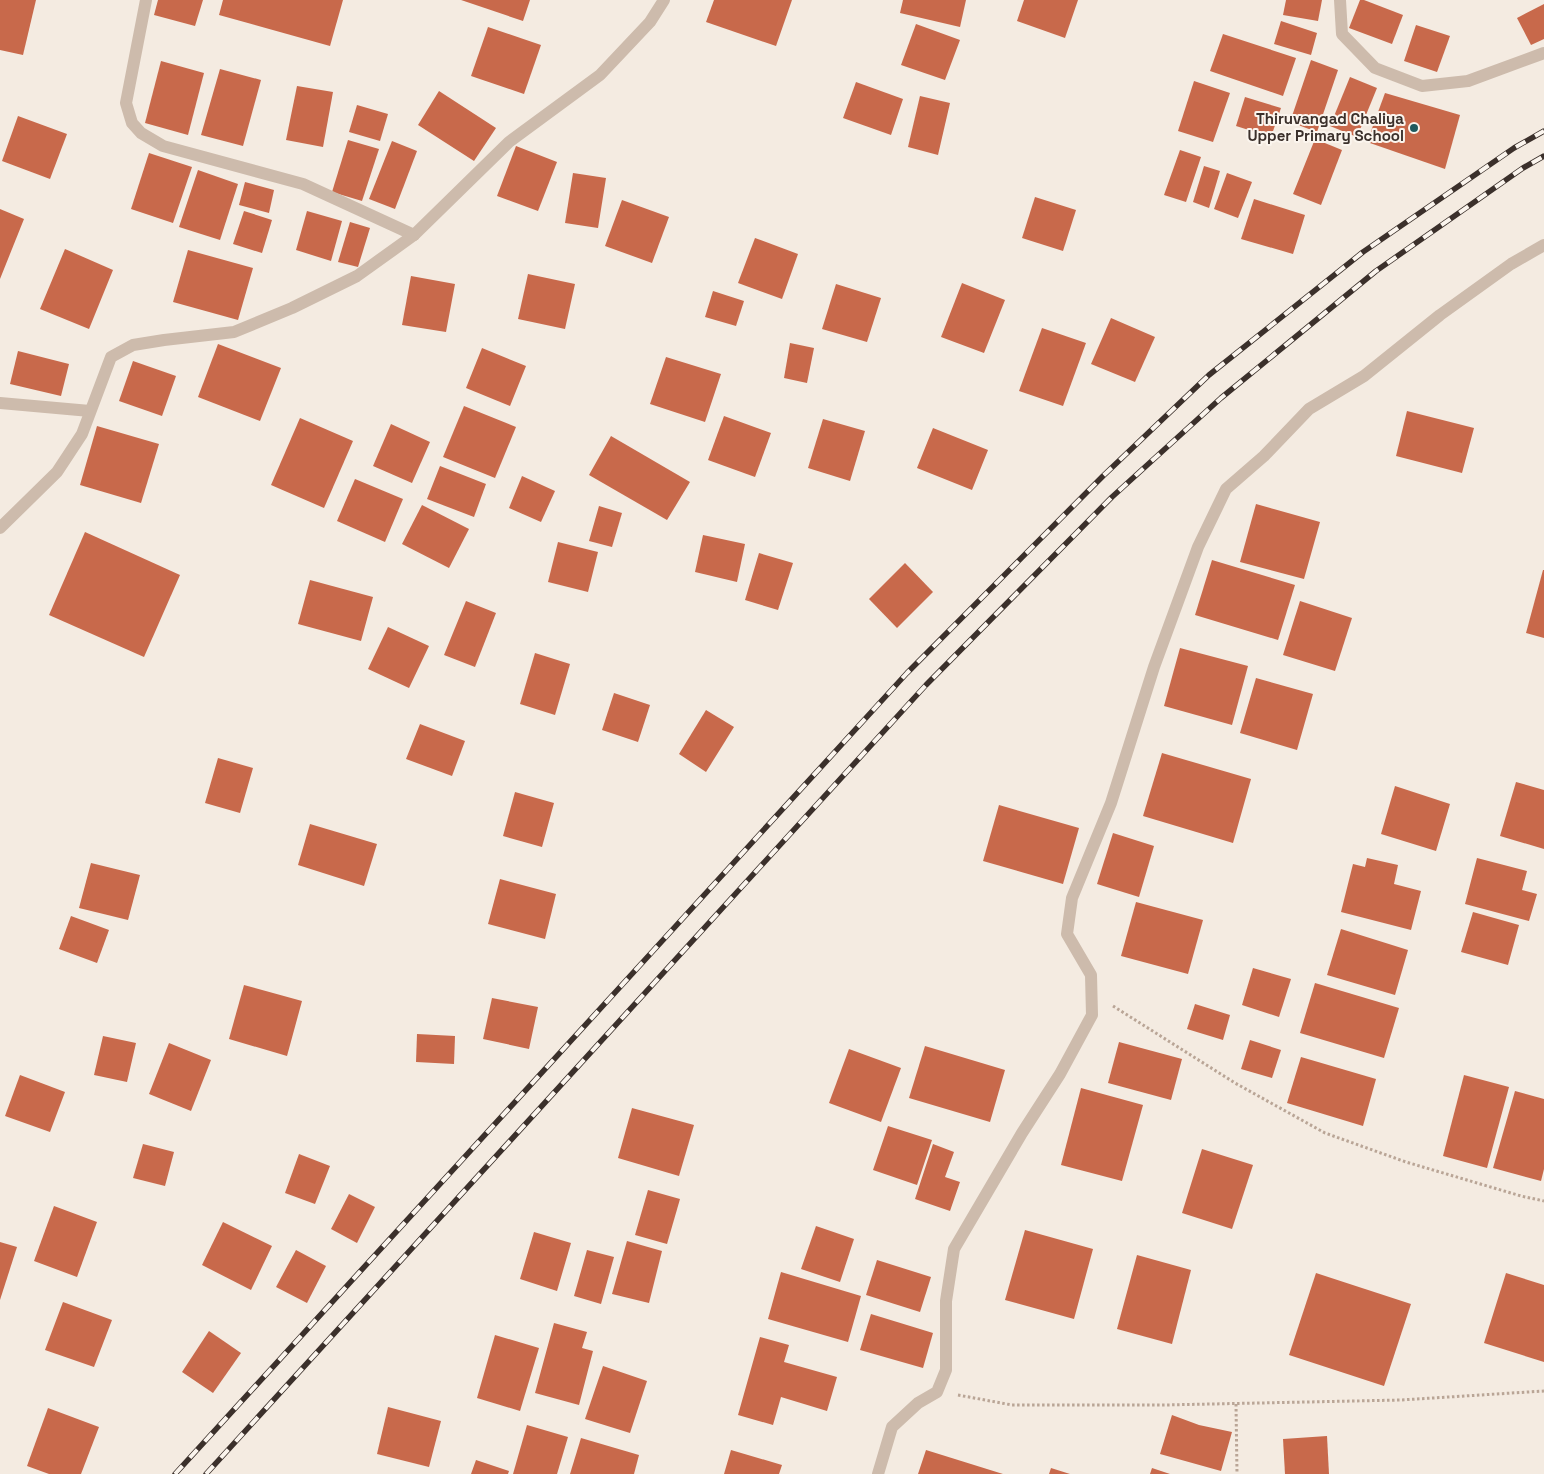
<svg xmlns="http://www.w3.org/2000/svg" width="1544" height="1474" viewBox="0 0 1544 1474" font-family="'Space Grotesk',sans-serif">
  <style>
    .building { fill: #c8694b }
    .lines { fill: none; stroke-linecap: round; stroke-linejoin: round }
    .path { stroke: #b9a596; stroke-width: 3; stroke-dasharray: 2.5 2.5; stroke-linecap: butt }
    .minor { stroke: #cdbbac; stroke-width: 12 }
    .rail-casing { stroke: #3b302b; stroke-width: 5.5 }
    .rail { stroke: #fbf5ee; stroke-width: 4; stroke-dasharray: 11; stroke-linecap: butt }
    .poi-dot { fill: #1f5a5e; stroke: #fbf5ee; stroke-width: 2 }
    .labels { text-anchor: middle; stroke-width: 4; stroke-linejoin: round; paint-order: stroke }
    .poi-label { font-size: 15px; font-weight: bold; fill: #3b302b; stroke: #fbf5ee; text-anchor: end }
  </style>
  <rect width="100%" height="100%" fill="#f4ebe1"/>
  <g class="building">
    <path d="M 0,0 L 36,0 L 23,55 L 0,50 Z"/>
    <path d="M 158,0 L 203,0 L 195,26 L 154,15 Z"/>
    <path d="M 223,0 L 343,0 L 330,46 L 219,15 Z"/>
    <path d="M 461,0 L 530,0 L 523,21 Z"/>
    <path d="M 714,0 L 792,0 L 776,46 L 706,22 Z"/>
    <path d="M 903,0 L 966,0 L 960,27 L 900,13 Z"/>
    <path d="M 1024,0 L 1078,0 L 1065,38 L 1017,21 Z"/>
    <path d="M 1286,0 L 1322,0 L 1318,21 L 1283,15 Z"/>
    <path d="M 1360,0 L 1364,0 L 1403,15 L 1392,44 L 1349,28 Z"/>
    <path d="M 1544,4 L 1544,39 L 1531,45 L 1517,18 Z"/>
    <path d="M 1281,21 L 1317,33 L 1311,55 L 1274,44 Z"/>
    <path d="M 916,24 L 960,40 L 945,80 L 901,65 Z"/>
    <path d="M 1416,25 L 1450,36 L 1437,72 L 1404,61 Z"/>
    <path d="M 488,27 L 541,45 L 524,94 L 471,76 Z"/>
    <path d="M 1223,34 L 1296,58 L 1283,96 L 1210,71 Z"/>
    <path d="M 1311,60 L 1338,70 L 1317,132 L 1290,122 Z"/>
    <path d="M 161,61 L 204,73 L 188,135 L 145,123 Z"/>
    <path d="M 220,69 L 261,80 L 243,146 L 201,135 Z"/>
    <path d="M 1350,77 L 1377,88 L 1357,137 L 1330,126 Z"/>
    <path d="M 1194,81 L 1230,93 L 1213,142 L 1178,131 Z"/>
    <path d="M 856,82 L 903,99 L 891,135 L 843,118 Z"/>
    <path d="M 297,86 L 333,92 L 323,147 L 286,140 Z"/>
    <path d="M 439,91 L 496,128 L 474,161 L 418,125 Z"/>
    <path d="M 1385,93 L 1460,115 L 1445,169 L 1367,142 Z"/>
    <path d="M 920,96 L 950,103 L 938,155 L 908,147 Z"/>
    <path d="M 1245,97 L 1281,108 L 1271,137 L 1236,126 Z"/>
    <path d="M 357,105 L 388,114 L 380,141 L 349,132 Z"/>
    <path d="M 18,116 L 67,134 L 50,179 L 2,161 Z"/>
    <path d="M 1315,139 L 1342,150 L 1321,205 L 1293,194 Z"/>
    <path d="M 348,140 L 379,149 L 362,201 L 332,192 Z"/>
    <path d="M 392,141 L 417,151 L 395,209 L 369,199 Z"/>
    <path d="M 516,146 L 557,162 L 538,211 L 497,196 Z"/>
    <path d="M 1180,150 L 1201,157 L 1186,202 L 1164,195 Z"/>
    <path d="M 149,153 L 192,167 L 173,223 L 131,209 Z"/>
    <path d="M 1204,166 L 1220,171 L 1209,208 L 1193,202 Z"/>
    <path d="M 198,170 L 238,184 L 220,240 L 179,227 Z"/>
    <path d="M 573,173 L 606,178 L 598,228 L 565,223 Z"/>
    <path d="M 1227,173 L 1252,182 L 1238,218 L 1214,209 Z"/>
    <path d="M 245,182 L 274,190 L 269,213 L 239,205 Z"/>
    <path d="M 1035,197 L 1076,210 L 1063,251 L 1022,238 Z"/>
    <path d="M 1254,199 L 1305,215 L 1293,254 L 1241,239 Z"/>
    <path d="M 622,200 L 669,217 L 652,263 L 605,246 Z"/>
    <path d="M 0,209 L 24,219 L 0,279 Z"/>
    <path d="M 244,211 L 272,220 L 262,253 L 233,244 Z"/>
    <path d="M 307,211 L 342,221 L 331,261 L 296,250 Z"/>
    <path d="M 350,222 L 370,228 L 358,267 L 338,262 Z"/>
    <path d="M 755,238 L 798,254 L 782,299 L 738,283 Z"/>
    <path d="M 65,249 L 113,270 L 89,329 L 40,309 Z"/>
    <path d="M 188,250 L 253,268 L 238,320 L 173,302 Z"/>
    <path d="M 528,274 L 575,284 L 565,329 L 518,319 Z"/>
    <path d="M 411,276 L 455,284 L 446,332 L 402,325 Z"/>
    <path d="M 962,283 L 1005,300 L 984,353 L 941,337 Z"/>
    <path d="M 836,284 L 881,298 L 867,342 L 822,329 Z"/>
    <path d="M 713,291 L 744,301 L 736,326 L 705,317 Z"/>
    <path d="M 1111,318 L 1155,337 L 1135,382 L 1091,364 Z"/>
    <path d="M 1042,328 L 1086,343 L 1063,406 L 1019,391 Z"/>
    <path d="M 790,343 L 814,348 L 807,383 L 784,378 Z"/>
    <path d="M 218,344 L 281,368 L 260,421 L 198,397 Z"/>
    <path d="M 482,348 L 526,366 L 510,406 L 466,388 Z"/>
    <path d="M 18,351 L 69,364 L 61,396 L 10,384 Z"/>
    <path d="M 666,357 L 721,374 L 705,422 L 650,404 Z"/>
    <path d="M 133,361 L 176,376 L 162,416 L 119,401 Z"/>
    <path d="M 464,406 L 516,427 L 495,478 L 443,457 Z"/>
    <path d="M 1407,411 L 1474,428 L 1462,473 L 1396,456 Z"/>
    <path d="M 724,416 L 771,433 L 755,477 L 708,460 Z"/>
    <path d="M 300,418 L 353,441 L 324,508 L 271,485 Z"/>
    <path d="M 823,419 L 865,431 L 850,481 L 808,468 Z"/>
    <path d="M 391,424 L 430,442 L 412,483 L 373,466 Z"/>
    <path d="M 97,426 L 159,444 L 141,503 L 80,485 Z"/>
    <path d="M 933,428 L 988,450 L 972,490 L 917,468 Z"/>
    <path d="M 611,436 L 690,482 L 667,520 L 589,475 Z"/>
    <path d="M 440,466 L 486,484 L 474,517 L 427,499 Z"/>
    <path d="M 522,476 L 555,491 L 541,522 L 509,508 Z"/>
    <path d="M 355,479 L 403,499 L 385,542 L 337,521 Z"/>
    <path d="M 1256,504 L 1320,522 L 1304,579 L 1240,562 Z"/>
    <path d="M 422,505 L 469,529 L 449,568 L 402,544 Z"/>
    <path d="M 599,506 L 622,513 L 612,547 L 589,541 Z"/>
    <path d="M 85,532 L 180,575 L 144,657 L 49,615 Z"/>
    <path d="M 703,535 L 745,544 L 737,582 L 695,572 Z"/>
    <path d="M 558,542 L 598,552 L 588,592 L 548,582 Z"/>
    <path d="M 759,553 L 793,563 L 778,610 L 745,600 Z"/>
    <path d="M 1212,560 L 1295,585 L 1278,640 L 1195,615 Z"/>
    <path d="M 905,563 L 933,592 L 897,628 L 869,599 Z"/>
    <path d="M 1543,570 L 1544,570 L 1544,638 L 1526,633 Z"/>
    <path d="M 310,580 L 373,597 L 361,641 L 298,624 Z"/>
    <path d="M 466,601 L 496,613 L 475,667 L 444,655 Z"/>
    <path d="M 1300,601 L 1352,618 L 1335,671 L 1283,655 Z"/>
    <path d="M 388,627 L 429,646 L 409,688 L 368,669 Z"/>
    <path d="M 1180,648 L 1248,666 L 1232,725 L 1164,706 Z"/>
    <path d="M 535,653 L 570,664 L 555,715 L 520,704 Z"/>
    <path d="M 1256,678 L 1313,694 L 1297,750 L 1240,733 Z"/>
    <path d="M 614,693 L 650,705 L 638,742 L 602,730 Z"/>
    <path d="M 706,710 L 734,727 L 706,772 L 679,754 Z"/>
    <path d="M 420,724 L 465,741 L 452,776 L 406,759 Z"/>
    <path d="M 1162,753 L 1251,779 L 1233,843 L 1143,816 Z"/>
    <path d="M 218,758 L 253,768 L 240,813 L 205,803 Z"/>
    <path d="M 1516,782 L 1544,790 L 1544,849 L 1500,836 Z"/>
    <path d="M 1395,786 L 1450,804 L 1436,851 L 1381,834 Z"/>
    <path d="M 515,792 L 554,803 L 542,847 L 503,836 Z"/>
    <path d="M 999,805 L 1079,828 L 1063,884 L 983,861 Z"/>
    <path d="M 310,824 L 377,844 L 364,886 L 298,865 Z"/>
    <path d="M 1113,833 L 1154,846 L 1139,897 L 1097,884 Z"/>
    <path d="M 1367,858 L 1398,865 L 1394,884 L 1421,891 L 1411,930 L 1341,912 L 1353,864 L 1365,867 Z"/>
    <path d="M 1477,858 L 1527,871 L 1522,890 L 1537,894 L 1529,921 L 1465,904 Z"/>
    <path d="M 91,863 L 140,875 L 128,920 L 79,908 Z"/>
    <path d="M 500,879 L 556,894 L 545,939 L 488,924 Z"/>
    <path d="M 1136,902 L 1203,920 L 1188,974 L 1121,956 Z"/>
    <path d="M 1473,912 L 1519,925 L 1508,965 L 1461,952 Z"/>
    <path d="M 71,916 L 109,930 L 97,963 L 59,949 Z"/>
    <path d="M 1341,929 L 1408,950 L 1395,995 L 1327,975 Z"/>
    <path d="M 1253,968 L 1291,979 L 1279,1017 L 1242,1005 Z"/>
    <path d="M 1315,983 L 1399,1008 L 1384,1058 L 1300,1033 Z"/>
    <path d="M 244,985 L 302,1001 L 287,1056 L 229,1039 Z"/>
    <path d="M 492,998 L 538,1007 L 529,1049 L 483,1039 Z"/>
    <path d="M 1195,1004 L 1230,1015 L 1223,1040 L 1187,1029 Z"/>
    <path d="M 417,1034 L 455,1036 L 454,1064 L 416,1062 Z"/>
    <path d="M 103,1036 L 136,1043 L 127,1082 L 94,1075 Z"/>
    <path d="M 1250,1040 L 1281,1050 L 1272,1078 L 1241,1069 Z"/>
    <path d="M 1119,1042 L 1182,1059 L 1171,1100 L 1108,1083 Z"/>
    <path d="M 169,1043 L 211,1060 L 191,1111 L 149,1094 Z"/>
    <path d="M 925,1046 L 1005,1070 L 990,1122 L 909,1098 Z"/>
    <path d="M 849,1049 L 901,1068 L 881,1122 L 829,1103 Z"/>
    <path d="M 1301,1057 L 1376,1079 L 1363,1126 L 1287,1103 Z"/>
    <path d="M 20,1075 L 65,1092 L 50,1132 L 5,1116 Z"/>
    <path d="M 1464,1075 L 1509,1087 L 1487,1168 L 1443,1156 Z"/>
    <path d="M 1081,1088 L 1143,1105 L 1122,1181 L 1061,1165 Z"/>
    <path d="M 1515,1091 L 1544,1099 L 1544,1169 L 1541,1181 L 1493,1168 Z"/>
    <path d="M 632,1108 L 694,1125 L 679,1176 L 618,1158 Z"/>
    <path d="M 888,1126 L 932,1140 L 917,1185 L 873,1170 Z"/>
    <path d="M 143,1144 L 174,1152 L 165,1186 L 133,1178 Z"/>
    <path d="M 933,1144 L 954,1152 L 945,1177 L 960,1182 L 950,1211 L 915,1199 Z"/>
    <path d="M 1202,1149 L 1253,1165 L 1232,1229 L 1182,1213 Z"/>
    <path d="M 299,1154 L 330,1166 L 315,1204 L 285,1193 Z"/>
    <path d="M 648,1190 L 680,1199 L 667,1244 L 635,1235 Z"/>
    <path d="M 349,1194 L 375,1207 L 357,1243 L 331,1229 Z"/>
    <path d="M 54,1206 L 97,1222 L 77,1277 L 34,1261 Z"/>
    <path d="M 223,1222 L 272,1246 L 251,1290 L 202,1265 Z"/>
    <path d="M 816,1226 L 854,1239 L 840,1282 L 801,1269 Z"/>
    <path d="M 1025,1230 L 1093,1249 L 1074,1319 L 1005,1300 Z"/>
    <path d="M 534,1232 L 571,1243 L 557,1291 L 520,1279 Z"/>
    <path d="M 627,1241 L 662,1251 L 649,1303 L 612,1294 Z"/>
    <path d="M 0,1242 L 17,1247 L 0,1300 Z"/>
    <path d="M 296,1250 L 326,1266 L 307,1303 L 276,1287 Z"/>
    <path d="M 587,1250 L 614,1257 L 601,1304 L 574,1296 Z"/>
    <path d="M 1137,1255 L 1191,1270 L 1172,1344 L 1117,1329 Z"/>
    <path d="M 877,1260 L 931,1277 L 920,1312 L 866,1295 Z"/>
    <path d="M 781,1272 L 861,1296 L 848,1342 L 768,1319 Z"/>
    <path d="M 1316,1273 L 1411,1304 L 1384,1386 L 1289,1355 Z"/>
    <path d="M 1506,1273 L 1544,1285 L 1544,1362 L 1484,1343 Z"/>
    <path d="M 63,1302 L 112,1320 L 94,1367 L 45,1350 Z"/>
    <path d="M 871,1314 L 933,1333 L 923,1368 L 860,1350 Z"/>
    <path d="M 554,1323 L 587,1332 L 582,1348 L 593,1351 L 579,1405 L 535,1393 Z"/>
    <path d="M 209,1331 L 241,1353 L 213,1393 L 182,1372 Z"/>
    <path d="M 495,1335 L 539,1348 L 520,1411 L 477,1398 Z"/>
    <path d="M 760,1337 L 789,1345 L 784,1362 L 837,1377 L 827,1411 L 781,1397 L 773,1425 L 738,1415 Z"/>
    <path d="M 603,1366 L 647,1381 L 630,1433 L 585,1419 Z"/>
    <path d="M 388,1407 L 441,1421 L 429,1467 L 377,1454 Z"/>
    <path d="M 48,1408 L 99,1427 L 81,1474 L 49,1474 L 27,1466 Z"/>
    <path d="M 1172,1415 L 1199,1425 L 1232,1432 L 1221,1471 L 1160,1454 Z"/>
    <path d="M 527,1425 L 568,1437 L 557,1474 L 513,1474 Z"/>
    <path d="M 1327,1436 L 1329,1474 L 1285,1474 L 1283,1439 Z"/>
    <path d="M 581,1438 L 639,1455 L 634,1474 L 570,1474 Z"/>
    <path d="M 731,1450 L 782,1465 L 779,1474 L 724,1474 Z"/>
    <path d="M 926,1450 L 1003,1474 L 918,1474 Z"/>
    <path d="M 476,1460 L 509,1471 L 508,1474 L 471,1474 Z"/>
    <path d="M 1051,1468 L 1070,1474 L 1049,1474 Z"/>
    <path d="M 1152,1468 L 1170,1474 L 1150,1474 Z"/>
  </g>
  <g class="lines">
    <g class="path">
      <path d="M 1113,1006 L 1235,1083 L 1325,1133 L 1406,1162 L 1521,1196 L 1544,1201"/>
      <path d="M 958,1395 L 1012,1405 L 1164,1405 L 1401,1400 L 1544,1391"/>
      <path d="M 1236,1404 L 1237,1474"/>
    </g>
    <g class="minor">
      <path d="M 146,0 L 126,103 L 132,123 L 141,133 L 163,146 L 303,184 L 414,235"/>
      <path d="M 1340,0 L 1342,34 L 1375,68 L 1422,86 L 1468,81 L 1544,53"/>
      <path d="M 0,403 L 90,411"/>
      <path d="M 0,528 L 57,472 L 82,434 L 111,357 L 133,345 L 164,340 L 234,332 L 292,308 L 357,276 L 414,235 L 509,142 L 600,75 L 650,22 L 664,0"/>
      <path d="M 878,1474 L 892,1427 L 918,1403 L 937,1392 L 946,1370 L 946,1301 L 954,1249 L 1022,1133 L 1060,1074 L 1092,1015 L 1091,975 L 1067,934 L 1072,898 L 1111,803 L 1154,667 L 1198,547 L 1226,489 L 1264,456 L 1309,409 L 1364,376 L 1440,315 L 1511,264 L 1544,245"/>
    </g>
    <g class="rail-casing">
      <g id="rail">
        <path d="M 175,1474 L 907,673 L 1103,476 L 1209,375 L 1363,252 L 1514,148 L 1544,131"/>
        <path d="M 206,1474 L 926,685 L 1112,497 L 1221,398 L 1376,271 L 1523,168 L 1544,156"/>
      </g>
    </g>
    <use href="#rail" class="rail"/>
  </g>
  <circle class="poi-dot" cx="1414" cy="128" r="5"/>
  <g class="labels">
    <g class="poi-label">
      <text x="1404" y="124">Thiruvangad Chaliya<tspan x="1404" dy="17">Upper Primary School</tspan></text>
    </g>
  </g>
</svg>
